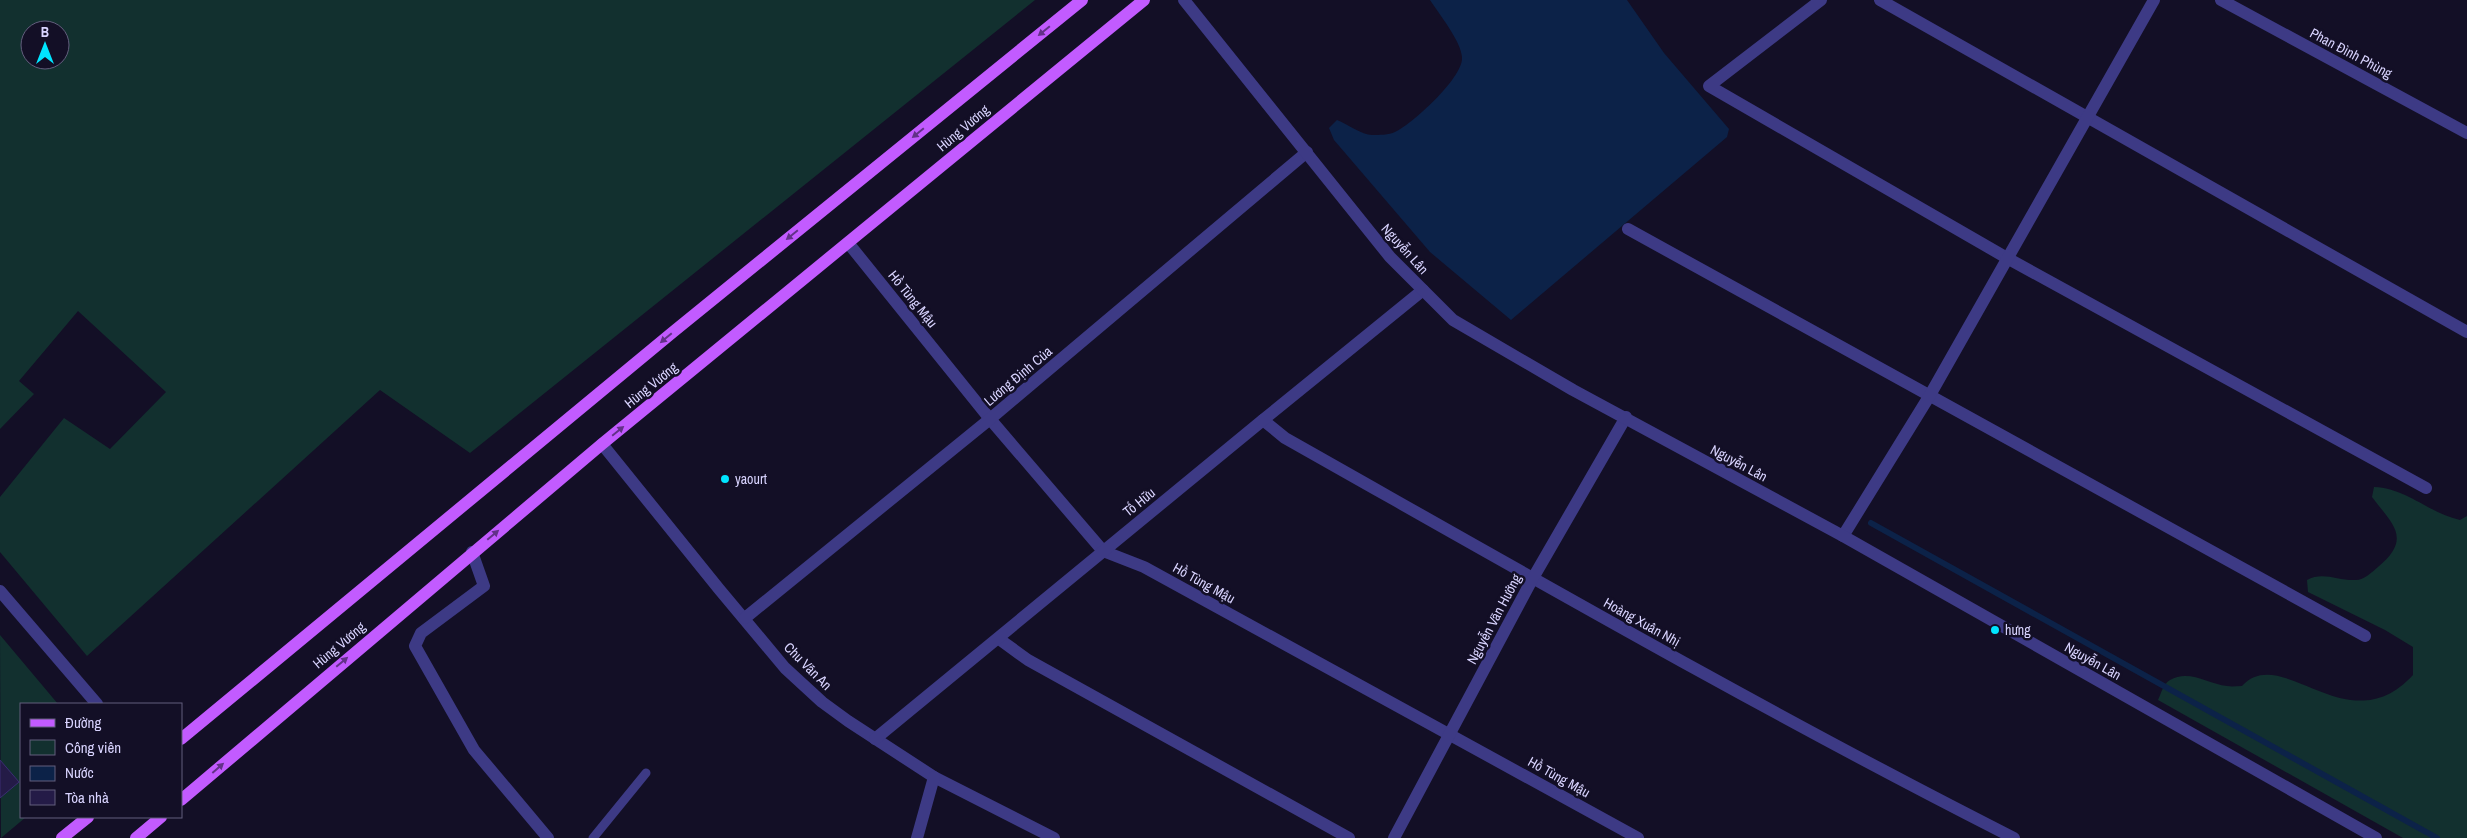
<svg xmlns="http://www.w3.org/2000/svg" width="2467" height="838" viewBox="0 0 2467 838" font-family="'Archivo Narrow',sans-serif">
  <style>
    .green { fill: #12302f; fill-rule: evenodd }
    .water { fill: #0c2248 }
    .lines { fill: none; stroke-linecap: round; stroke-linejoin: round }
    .stream { stroke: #0c2248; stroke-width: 6 }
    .building { fill: #241b47; stroke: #3b2d73 }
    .service { stroke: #3d3a85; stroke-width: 9 }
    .minor { stroke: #3d3a85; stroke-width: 12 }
    .tertiary { stroke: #3d3a85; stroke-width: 12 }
    .primary { stroke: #c25bff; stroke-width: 12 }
    .oneway { fill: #623188 }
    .poi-dot { fill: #00e5ff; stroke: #130f26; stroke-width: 2 }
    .labels { text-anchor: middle; stroke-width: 5; stroke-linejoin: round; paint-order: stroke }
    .street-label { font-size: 14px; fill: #d9d4ff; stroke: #130f26 }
    .poi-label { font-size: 14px; fill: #d9d4ff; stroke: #130f26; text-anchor: start }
  </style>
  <rect width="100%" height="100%" fill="#130f26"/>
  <g class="green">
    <path d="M 0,0 L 1035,0 L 470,453 L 380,390 L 87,656 L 0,552 L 0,497 L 64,418 L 110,449 L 166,392 L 78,311 L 19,381 L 34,394 L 0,429 ZM 30,30 L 60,30 L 60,60 L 30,60 Z"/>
    <path d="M 2374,487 C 2406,488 2429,513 2460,520 L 2467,516 L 2467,838 L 2403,838 L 2158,700 C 2161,694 2163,684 2170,680 C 2189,669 2208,684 2227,686 C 2232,687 2237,686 2242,686 C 2282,642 2348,746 2413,675 L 2413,647 L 2385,630 L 2308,592 L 2307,580 C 2323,571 2338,581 2356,580 C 2364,580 2372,572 2378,567 C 2413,538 2392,524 2372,497 Z"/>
    <path d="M 0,635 L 58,704 L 21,704 L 21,817 L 26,817 L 1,838 Z"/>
  </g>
  <path class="water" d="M 1430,0 L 1627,0 L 1664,53 L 1729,129 L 1727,137 L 1511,320 L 1430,252 L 1334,140 L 1329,128 L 1337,120 C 1347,124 1362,135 1372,135 C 1379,135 1389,135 1395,132 C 1412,124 1464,77 1462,57 C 1461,41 1439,14 1430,0 Z"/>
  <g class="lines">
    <path class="stream" d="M 1871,523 L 2437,838"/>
  </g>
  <path class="building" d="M 0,760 L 19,782 L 0,798 Z"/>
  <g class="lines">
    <path class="service" d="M 593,838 L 646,773"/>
    <g class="minor">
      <path d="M 1821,0 L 1709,86 L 2007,258 L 2426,488"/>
      <path d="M 1880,0 L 2467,332"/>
      <path d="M 2221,0 L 2467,133"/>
      <path d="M 1628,229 L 2365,636"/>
      <path d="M 849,244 L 990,419 L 1103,551 L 1144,567 L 1638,838"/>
      <path d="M 1263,420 L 1285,438 C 1526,574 1767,713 2014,838"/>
      <path d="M 602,444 L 719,589 L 785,668 L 822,702 L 848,721 L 934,777 L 1054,838"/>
      <path d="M 1843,536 L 1930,395 L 2154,0"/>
      <path d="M 472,552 L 484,586 L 421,633 L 415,646 L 474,750 L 548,838"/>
      <path d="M 0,591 L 97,704"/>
      <path d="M 745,618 L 990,419 L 1307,152"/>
      <path d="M 999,639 L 1028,660 L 1349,838"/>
      <path d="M 875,739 L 1263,420 L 1423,290"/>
      <path d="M 917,838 L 934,777"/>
      <path d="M 1394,838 L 1533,578 L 1626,417"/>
    </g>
    <path class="tertiary" d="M 1184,0 L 1390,257 L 1453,320 L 1573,390 L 1843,536 L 2376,838"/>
    <g class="primary">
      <path d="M 181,739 L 673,332 L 1082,0"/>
      <path d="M 181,800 L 602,444 L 1144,0"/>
      <path d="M 62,838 L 88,817"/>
      <path d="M 136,838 L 161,817"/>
    </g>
  </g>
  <defs><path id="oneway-solid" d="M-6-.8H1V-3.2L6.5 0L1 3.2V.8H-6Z" transform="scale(1.25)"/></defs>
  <g class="oneway">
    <use href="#oneway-solid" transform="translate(1044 31) rotate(141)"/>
    <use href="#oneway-solid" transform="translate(918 133) rotate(141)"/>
    <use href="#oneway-solid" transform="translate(792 235) rotate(141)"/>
    <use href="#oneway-solid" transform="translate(666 338) rotate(140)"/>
    <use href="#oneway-solid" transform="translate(618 431) rotate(-39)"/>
    <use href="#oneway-solid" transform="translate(493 535) rotate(-40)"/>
    <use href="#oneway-solid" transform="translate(342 662) rotate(-40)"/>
    <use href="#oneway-solid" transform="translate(218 768) rotate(-41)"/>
  </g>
  <g class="poi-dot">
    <circle cx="725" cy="479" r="5"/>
    <circle cx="1995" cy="630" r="5"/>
  </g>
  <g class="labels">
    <g class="street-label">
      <text transform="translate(2351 53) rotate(28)" y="5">Phan Đình Phùng</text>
      <text transform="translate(963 128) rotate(-40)" y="5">Hùng Vương</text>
      <text transform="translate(1405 249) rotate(48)" y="5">Nguyễn Lân</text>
      <text transform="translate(913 299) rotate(51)" y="5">Hồ Tùng Mậu</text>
      <text transform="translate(1018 376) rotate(-40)" y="5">Lương Định Của</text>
      <text transform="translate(651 385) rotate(-39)" y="5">Hùng Vương</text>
      <text transform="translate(1739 463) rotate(28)" y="5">Nguyễn Lân</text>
      <text transform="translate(1139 502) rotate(-39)" y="5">Tố Hữu</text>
      <text transform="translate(1204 583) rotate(29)" y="5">Hồ Tùng Mậu</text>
      <text transform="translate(1494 619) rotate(-62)" y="5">Nguyễn Văn Hưởng</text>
      <text transform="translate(1642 622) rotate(29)" y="5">Hoàng Xuân Nhị</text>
      <text transform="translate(339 645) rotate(-40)" y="5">Hùng Vương</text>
      <text transform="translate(2093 661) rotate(29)" y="5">Nguyễn Lân</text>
      <text transform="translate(808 666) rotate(45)" y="5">Chu Văn An</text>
      <text transform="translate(1559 777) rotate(29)" y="5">Hồ Tùng Mậu</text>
    </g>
    <g class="poi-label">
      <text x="735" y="484">yaourt</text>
      <text x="2005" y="635">hưng</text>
    </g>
  </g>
  <rect x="20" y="703" width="162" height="115" fill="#130f26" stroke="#625e7d"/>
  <rect x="30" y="719" width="25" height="8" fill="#c25bff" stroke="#625e7d"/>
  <text x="65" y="728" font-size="15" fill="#d9d4ff">Đường</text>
  <rect x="30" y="740" width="25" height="15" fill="#12302f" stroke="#625e7d"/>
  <text x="65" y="753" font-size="15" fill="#d9d4ff">Công viên</text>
  <rect x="30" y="766" width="25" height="15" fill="#0c2248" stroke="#625e7d"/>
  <text x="65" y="778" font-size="15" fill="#d9d4ff">Nước</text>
  <rect x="30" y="790" width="25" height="15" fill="#241b47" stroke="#625e7d"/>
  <text x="65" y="803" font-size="15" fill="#d9d4ff">Tòa nhà</text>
  <g transform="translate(45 45)"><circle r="24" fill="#130f26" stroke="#625e7d"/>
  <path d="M0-4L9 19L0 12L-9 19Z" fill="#00e5ff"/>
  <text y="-8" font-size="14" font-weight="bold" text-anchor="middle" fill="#d9d4ff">B</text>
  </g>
</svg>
